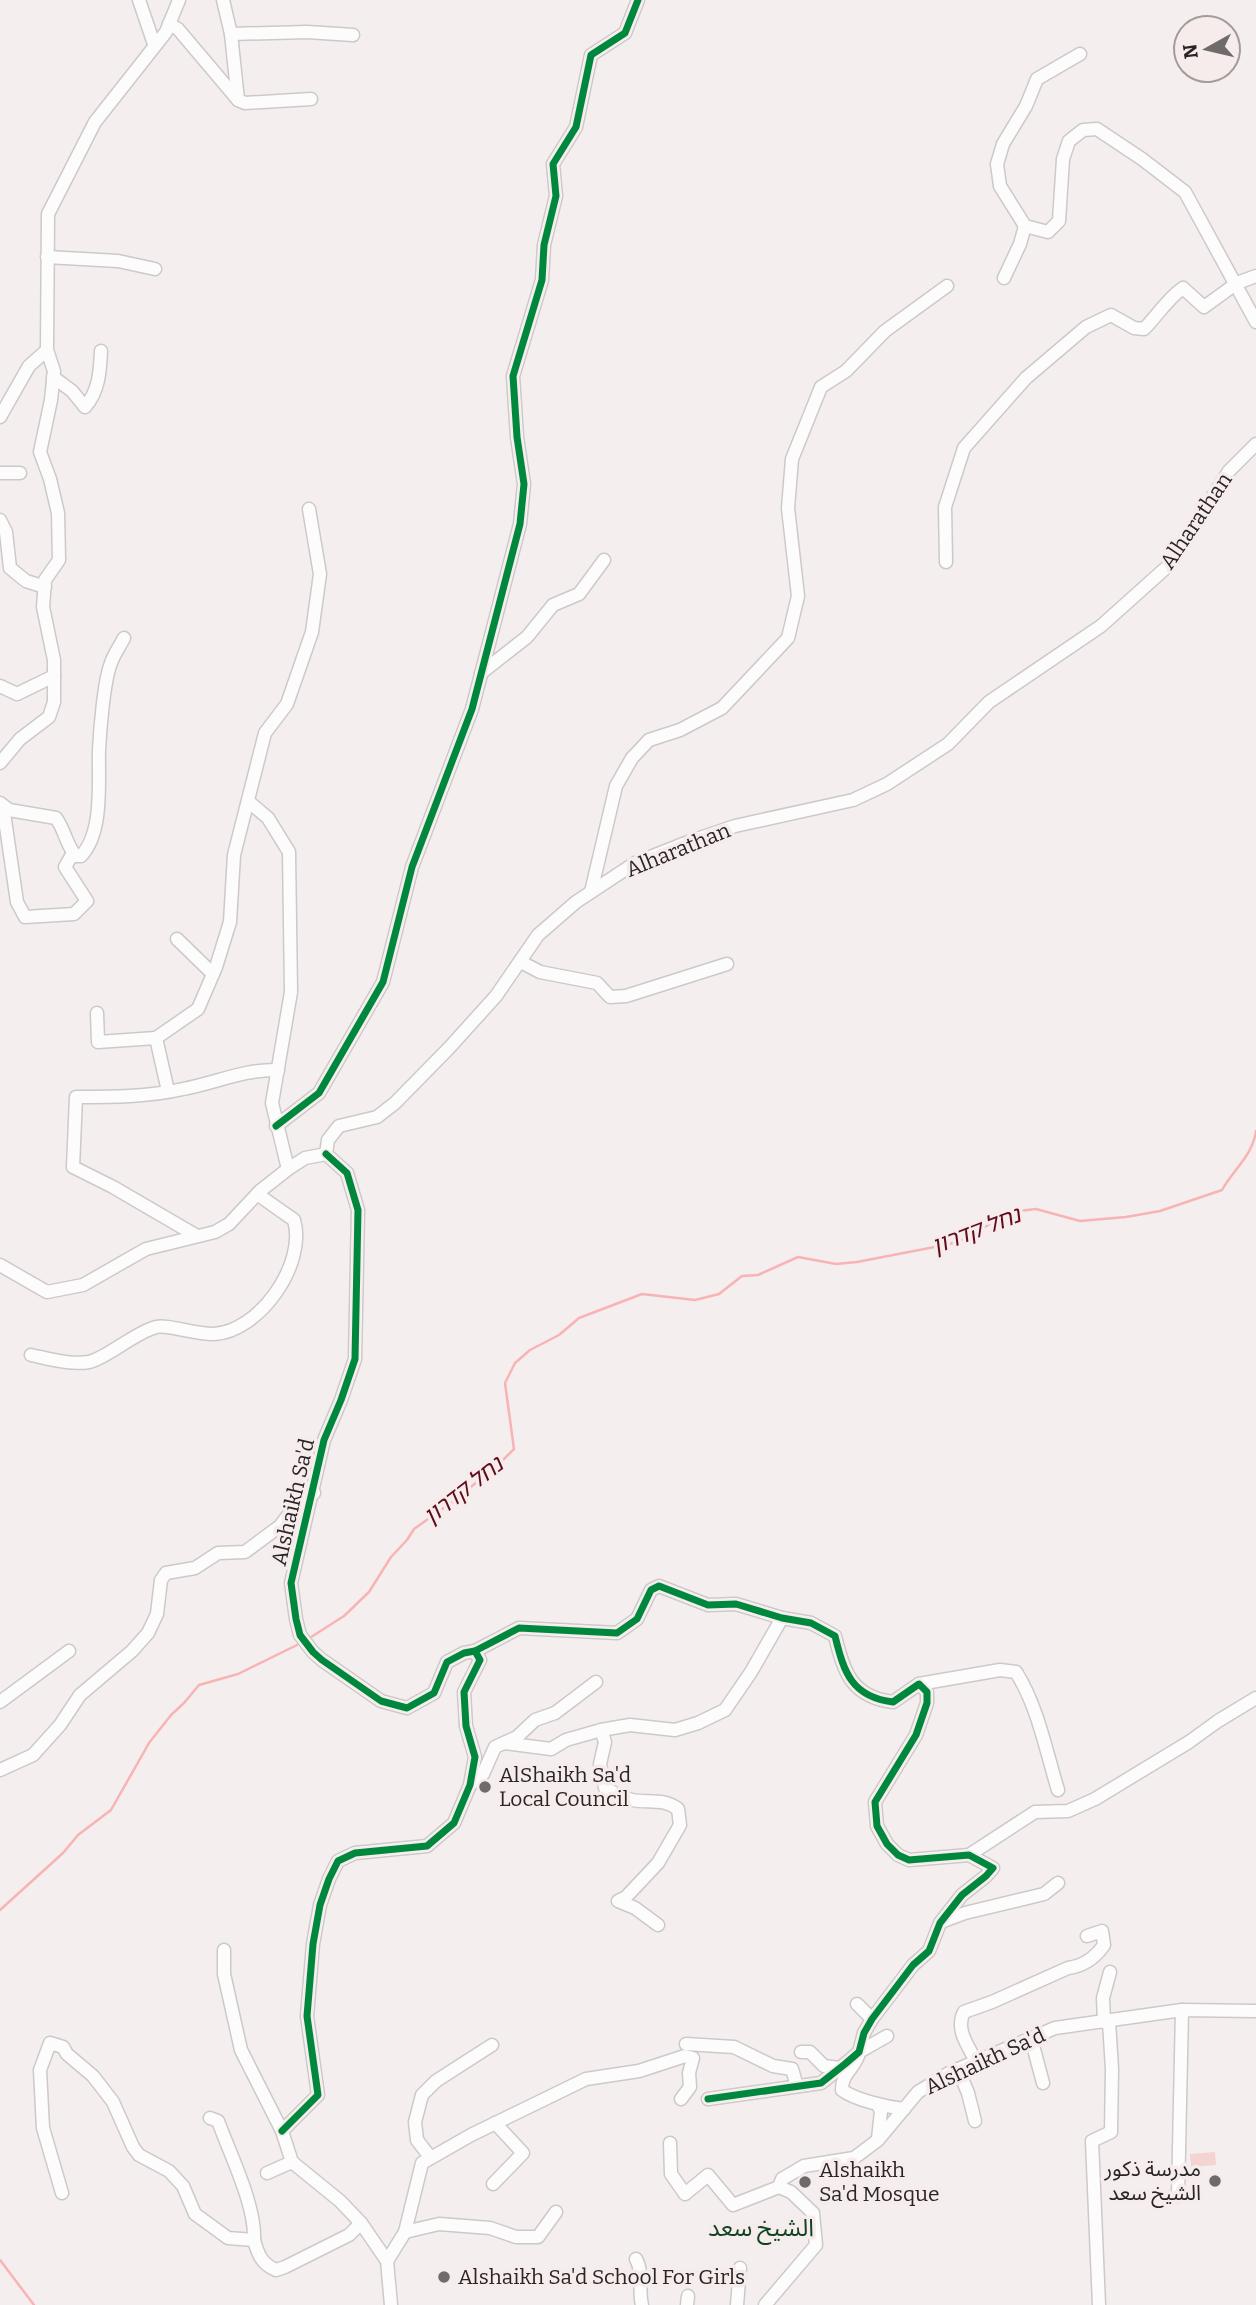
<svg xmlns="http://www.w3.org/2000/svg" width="1256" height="2305" viewBox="0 0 1256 2305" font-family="Bitter,'Noto Sans Arabic','Noto Sans Hebrew',serif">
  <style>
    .pitch { fill: #f4d3d3 }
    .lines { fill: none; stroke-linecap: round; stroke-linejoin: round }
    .stream { stroke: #f8b4b5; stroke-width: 2.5 }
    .minor-casing { stroke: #cec9c9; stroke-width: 15 }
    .minor { stroke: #fdfcfc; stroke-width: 12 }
    .cycleway-casing { stroke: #f6ecec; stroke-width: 11 }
    .cycleway { stroke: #00873e; stroke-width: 7 }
    .poi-dot { fill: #706b6b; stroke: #f6ecec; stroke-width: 2.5 }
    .labels { text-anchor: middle; stroke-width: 7; stroke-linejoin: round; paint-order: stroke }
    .street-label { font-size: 21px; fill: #292525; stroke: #f6ecec }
    .poi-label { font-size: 21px; fill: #292525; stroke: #f6ecec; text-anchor: start }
    .water-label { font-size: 23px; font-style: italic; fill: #600b1b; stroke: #f6ecec }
    .quarter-label { font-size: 24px; fill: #104320; stroke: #f6ecec }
  </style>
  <rect width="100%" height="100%" fill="#f4eeee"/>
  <path class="pitch" d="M 1215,2152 L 1216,2165 L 1191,2167 L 1190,2154 Z"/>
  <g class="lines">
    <g class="stream">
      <path d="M 308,1639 L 344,1616 L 369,1592 L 391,1557 L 407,1540 L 414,1529 L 455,1500 L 500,1463 L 514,1449 L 505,1383 L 515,1363 L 530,1350 L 559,1335 L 579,1318 L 642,1294 L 695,1300 L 719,1294 L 742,1276 L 758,1275 L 798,1257 L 836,1264 L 857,1262 L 950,1244 L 966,1238 L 1010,1212 L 1036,1209 L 1080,1221 L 1126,1217 L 1160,1211 L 1222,1190 C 1233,1170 1253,1155 1256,1131"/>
      <path d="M 0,1910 L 63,1853 L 78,1835 L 111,1810 L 149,1743 L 171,1715 L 184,1703 L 199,1685 L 238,1674 L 299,1644"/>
      <path d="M 0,2260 L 34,2305"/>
    </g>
    <g class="minor-casing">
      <g id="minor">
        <path d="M 139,0 L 154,44"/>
        <path d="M 223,0 L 231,34 L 238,100"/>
        <path d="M 169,24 L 178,29 L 238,100 L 245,103 L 311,99"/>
        <path d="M 231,34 L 307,32 L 353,35"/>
        <path d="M 1080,54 L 1037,79 L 1026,106 L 1003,144 L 997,164 L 1000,186 L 1025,226 L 1048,232 L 1059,221 L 1063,159 L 1069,141 L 1083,130 L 1097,129 L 1142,159 L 1185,192 L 1256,322"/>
        <path d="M 47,257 L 118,261 L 155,269"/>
        <path d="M 1004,278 L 1020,244 L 1025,226"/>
        <path d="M 53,377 L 72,391 L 85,407 C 99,391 100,372 101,351"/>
        <path d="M 0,417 L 29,366 L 47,350"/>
        <path d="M 0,473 L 20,473"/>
        <path d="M 0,520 L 6,532 L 10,568 L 26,581 L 45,587"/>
        <path d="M 946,562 L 945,507 L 964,448 L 1026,378 L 1086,327 L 1111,315 L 1134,328 L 1144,329 C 1157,316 1168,298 1183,288 L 1204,307 L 1237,283 L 1256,276"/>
        <path d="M 481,673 L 527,637 L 553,605 L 579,594 L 604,560"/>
        <path d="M 0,686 L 17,694 L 54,676"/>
        <path d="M 0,763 L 20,739 L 49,717 L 54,702 L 54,660 L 43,607 L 45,580 L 59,560 L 58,513 L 50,479 L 40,452 L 51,400 L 54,371 L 47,350 L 48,214 L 95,122 L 166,32 L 179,0"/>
        <path d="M 249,802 L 268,818 L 289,852 L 291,992 L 272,1103 L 288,1169"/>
        <path d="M 0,803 L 9,810 L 56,818 C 65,830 66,845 76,856 L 81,856 C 104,832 98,780 99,750 C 100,730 104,680 111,663 C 114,654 120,646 124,638"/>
        <path d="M 3,806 L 17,902 L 25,917 L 74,914 L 87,901 L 65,867 L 73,853"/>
        <path d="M 591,892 L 616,786 L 632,758 L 649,740 L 680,730 L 722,708 L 788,638 L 798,596 L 788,508 L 792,459 L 821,387 L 846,371 L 885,331 L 947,286"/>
        <path d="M 177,939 L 213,974"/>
        <path d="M 521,962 L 540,972 L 597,983 L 610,997 L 626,996 L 727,964"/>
        <path d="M 97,1013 L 98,1042 L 156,1038"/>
        <path d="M 168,1091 L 156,1038 L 198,1009 L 216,967 L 230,922 L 234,855 L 265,733 L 287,704 L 312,632 L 320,574 L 309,509"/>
        <path d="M 276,1126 L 319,1093 L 383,982 L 412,867 L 472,709 L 520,524 L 524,484 L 517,437 L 513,376 L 542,280 L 544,245 L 556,196 L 553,164 L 576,127 L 591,55 L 625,33 L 638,0"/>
        <path d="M 326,1154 L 328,1140 L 339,1126 L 377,1117 L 395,1103 L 449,1048 L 496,996 L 538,935 L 576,902 L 635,863 L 688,842 L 735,826 L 853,800 L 887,784 L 948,744 L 989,702 L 1101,626 L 1168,566 L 1229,471 L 1256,444"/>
        <path d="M 197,1236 L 113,1187 L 73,1167 L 76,1097 C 112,1097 148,1097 183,1089 C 215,1083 245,1069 278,1070"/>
        <path d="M 0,1265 L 47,1292 L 83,1285 L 146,1249 L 215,1232 L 229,1224 L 260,1191 L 288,1169 L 305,1158 L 326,1154"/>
        <path d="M 31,1355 C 50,1359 70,1365 89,1362 C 107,1358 134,1333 156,1327 C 167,1324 198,1335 214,1334 C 259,1332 307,1264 294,1220 L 257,1194"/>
        <path d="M 475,1651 L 519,1628 L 617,1633 L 637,1619 L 651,1590 L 659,1586 L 708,1605 L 736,1604 L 782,1618 L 811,1623 L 835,1636 C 844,1673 852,1697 893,1702 L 919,1684 L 927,1692 L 927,1703 L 916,1735 L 875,1802 L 877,1826 L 887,1844 L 898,1855 L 909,1860 L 969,1855 L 993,1868 L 986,1876 L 962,1895 L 940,1923 L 929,1951 L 913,1965 L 872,2019 L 864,2033 L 859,2052 L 845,2064 L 821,2083 L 708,2099"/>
        <path d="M 919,1684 L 1000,1670 L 1016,1672 C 1038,1707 1046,1751 1058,1790"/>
        <path d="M 0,1702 L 69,1651"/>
        <path d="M 601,1730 L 605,1742 L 600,1764 L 605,1788 C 614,1793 622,1798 632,1800 C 648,1803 664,1798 678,1809 L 680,1825 L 658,1863 L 626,1897 L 618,1901 L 635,1908 L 658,1925"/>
        <path d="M 504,1743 L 551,1749 L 566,1740 L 601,1730 L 630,1725 L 675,1730 L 698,1723 L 725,1710 L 751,1672 L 782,1618"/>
        <path d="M 0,1770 L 33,1755 L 60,1725 L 80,1695 L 132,1651 L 148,1633 L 157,1614 L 161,1580 L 166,1573 L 195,1568 L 218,1553 L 245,1552 L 280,1526 L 295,1506 L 314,1493"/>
        <path d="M 470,1785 L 483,1774 L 495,1747 L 517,1737 L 535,1720 L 555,1713 L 596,1682"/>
        <path d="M 969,1855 L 1035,1812 L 1068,1811 L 1095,1799 L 1189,1742 L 1218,1721 L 1256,1698"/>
        <path d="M 941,1922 L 965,1913 L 1044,1894 L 1058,1883"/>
        <path d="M 224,1950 L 224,1974 L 241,2050 L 282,2131 L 292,2162 L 340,2201 L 361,2223 L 387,2261 L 391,2305"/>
        <path d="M 857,2004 L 872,2019"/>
        <path d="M 1104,2022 L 1103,1998 L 1110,1972"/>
        <path d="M 887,2036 L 859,2052 C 857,2067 841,2073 842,2090 C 855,2100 887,2107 904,2109"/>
        <path d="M 1031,2038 L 1043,2083"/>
        <path d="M 686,2044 L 734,2047 L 773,2066 L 792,2069 L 797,2086"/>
        <path d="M 801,2052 L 810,2052 L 824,2066 L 839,2068"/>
        <path d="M 976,2061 C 968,2046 955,2029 964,2012 L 992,2002 L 1068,1968 C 1083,1966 1095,1958 1104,1945 L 1102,1931 L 1087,1936"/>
        <path d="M 958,2069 L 968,2093 L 975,2121"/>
        <path d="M 210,2118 L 218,2121 C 230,2154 256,2206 254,2240"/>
        <path d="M 282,2131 L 318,2095 L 307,2016 L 313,1944 L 320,1905 L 329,1879 L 338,1861 L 355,1853 L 427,1846 L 454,1823 L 470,1785 L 475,1757 L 466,1726 L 464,1692 L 480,1660 L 475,1651 L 464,1653 L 447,1662 L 434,1693 L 407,1708 L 381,1701 L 322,1660 L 313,1652 L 300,1635 L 296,1619 L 291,1583 L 324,1440 L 341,1400 L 355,1359 L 358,1210 L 347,1173 L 326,1154"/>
        <path d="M 878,2139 L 881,2111 L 878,2105"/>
        <path d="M 670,2143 L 671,2174 L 685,2194 L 708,2175 L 733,2205 L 779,2187"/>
        <path d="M 430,2157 L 417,2140 L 415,2122 L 422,2095 L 436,2081 L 492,2045"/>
        <path d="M 267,2173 L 292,2162"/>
        <path d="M 493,2184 L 523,2153 L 495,2123"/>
        <path d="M 62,2193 L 43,2128 L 40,2070 L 50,2043 L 63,2047 L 67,2054 L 93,2076 L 113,2102 L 133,2147 L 139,2155 L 169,2171 L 183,2186 L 195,2214 L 228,2238 L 254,2240 C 258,2255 262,2264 276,2270 L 285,2267 L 349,2235 L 361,2223"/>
        <path d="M 1178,2196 L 1182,2010"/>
        <path d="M 405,2232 L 439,2224 L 490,2228 L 516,2237 L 538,2237 L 556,2212"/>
        <path d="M 636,2259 C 644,2273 638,2290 642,2305"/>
        <path d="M 387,2261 L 405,2232 L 422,2163 L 471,2135 L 586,2079 L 639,2071 L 685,2056 L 693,2058 L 689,2073 L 690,2087 L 681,2099"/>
        <path d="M 687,2305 L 688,2296"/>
        <path d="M 737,2305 L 740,2268"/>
        <path d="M 765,2305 L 816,2245 L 813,2213 L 791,2192 L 779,2187 L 782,2179 L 804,2166 L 854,2158 L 878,2140 L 918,2092 L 949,2073 L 1055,2028 L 1182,2010 L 1256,2011"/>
        <path d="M 1099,2305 L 1092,2141 L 1111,2132 L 1112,2069 L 1109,2022"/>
      </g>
    </g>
    <use href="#minor" class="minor"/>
    <g class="cycleway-casing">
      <g id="cycleway">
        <path d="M 276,1126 L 319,1093 L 383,982 L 412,867 L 472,709 L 520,524 L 524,484 L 517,437 L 513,376 L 542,280 L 544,245 L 556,196 L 553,164 L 576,127 L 591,55 L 625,33 L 638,0"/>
        <path d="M 475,1651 L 519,1628 L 617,1633 L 637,1619 L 651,1590 L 659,1586 L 708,1605 L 736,1604 L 782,1618 L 811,1623 L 835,1636 C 844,1673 852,1697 893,1702 L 919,1684 L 927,1692 L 927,1703 L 916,1735 L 875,1802 L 877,1826 L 887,1844 L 898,1855 L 909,1860 L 969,1855 L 993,1868 L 986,1876 L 962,1895 L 940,1923 L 929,1951 L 913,1965 L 872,2019 L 864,2033 L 859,2052 L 845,2064 L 821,2083 L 708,2099"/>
        <path d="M 282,2131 L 318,2095 L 307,2016 L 313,1944 L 320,1905 L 329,1879 L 338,1861 L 355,1853 L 427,1846 L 454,1823 L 470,1785 L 475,1757 L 466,1726 L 464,1692 L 480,1660 L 475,1651 L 464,1653 L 447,1662 L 434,1693 L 407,1708 L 381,1701 L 322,1660 L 313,1652 L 300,1635 L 296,1619 L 291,1583 L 324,1440 L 341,1400 L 355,1359 L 358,1210 L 347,1173 L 326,1154"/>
      </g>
    </g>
    <use href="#cycleway" class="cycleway"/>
  </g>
  <g class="poi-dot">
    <circle cx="485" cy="1787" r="7"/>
    <circle cx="1215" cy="2181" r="7"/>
    <circle cx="805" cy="2182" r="7"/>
    <circle cx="444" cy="2277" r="7"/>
  </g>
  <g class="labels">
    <g class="street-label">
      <text transform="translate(1196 521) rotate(-56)" y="7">Alharathan</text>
      <text transform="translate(678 850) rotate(-22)" y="7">Alharathan</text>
      <text transform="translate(293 1502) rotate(-77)" y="7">Alshaikh Sa'd</text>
      <text transform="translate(985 2061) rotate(-25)" y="7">Alshaikh Sa'd</text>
    </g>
    <g class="poi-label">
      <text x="499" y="1782">AlShaikh Sa'd<tspan x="499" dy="24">Local Council</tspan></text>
      <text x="1201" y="2176" text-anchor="end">مدرسة ذكور<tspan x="1201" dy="24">الشيخ سعد</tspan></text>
      <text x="819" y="2177">Alshaikh<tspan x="819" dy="24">Sa'd Mosque</tspan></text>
      <text x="458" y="2284">Alshaikh Sa'd School For Girls</text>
    </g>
    <g class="water-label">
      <text transform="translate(976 1230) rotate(-21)" y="8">נחל קדרון</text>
      <text transform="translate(463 1490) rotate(-38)" y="8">נחל קדרון</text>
    </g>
    <g class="quarter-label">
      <text x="761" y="2236">الشيخ سعد</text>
    </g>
  </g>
  <g transform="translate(1207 49) rotate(262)"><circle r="33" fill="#f6ecec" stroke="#a49c9c" stroke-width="2"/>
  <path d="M0-5L12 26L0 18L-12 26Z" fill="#706b6b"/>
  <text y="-10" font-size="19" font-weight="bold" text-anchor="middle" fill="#292525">N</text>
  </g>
</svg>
